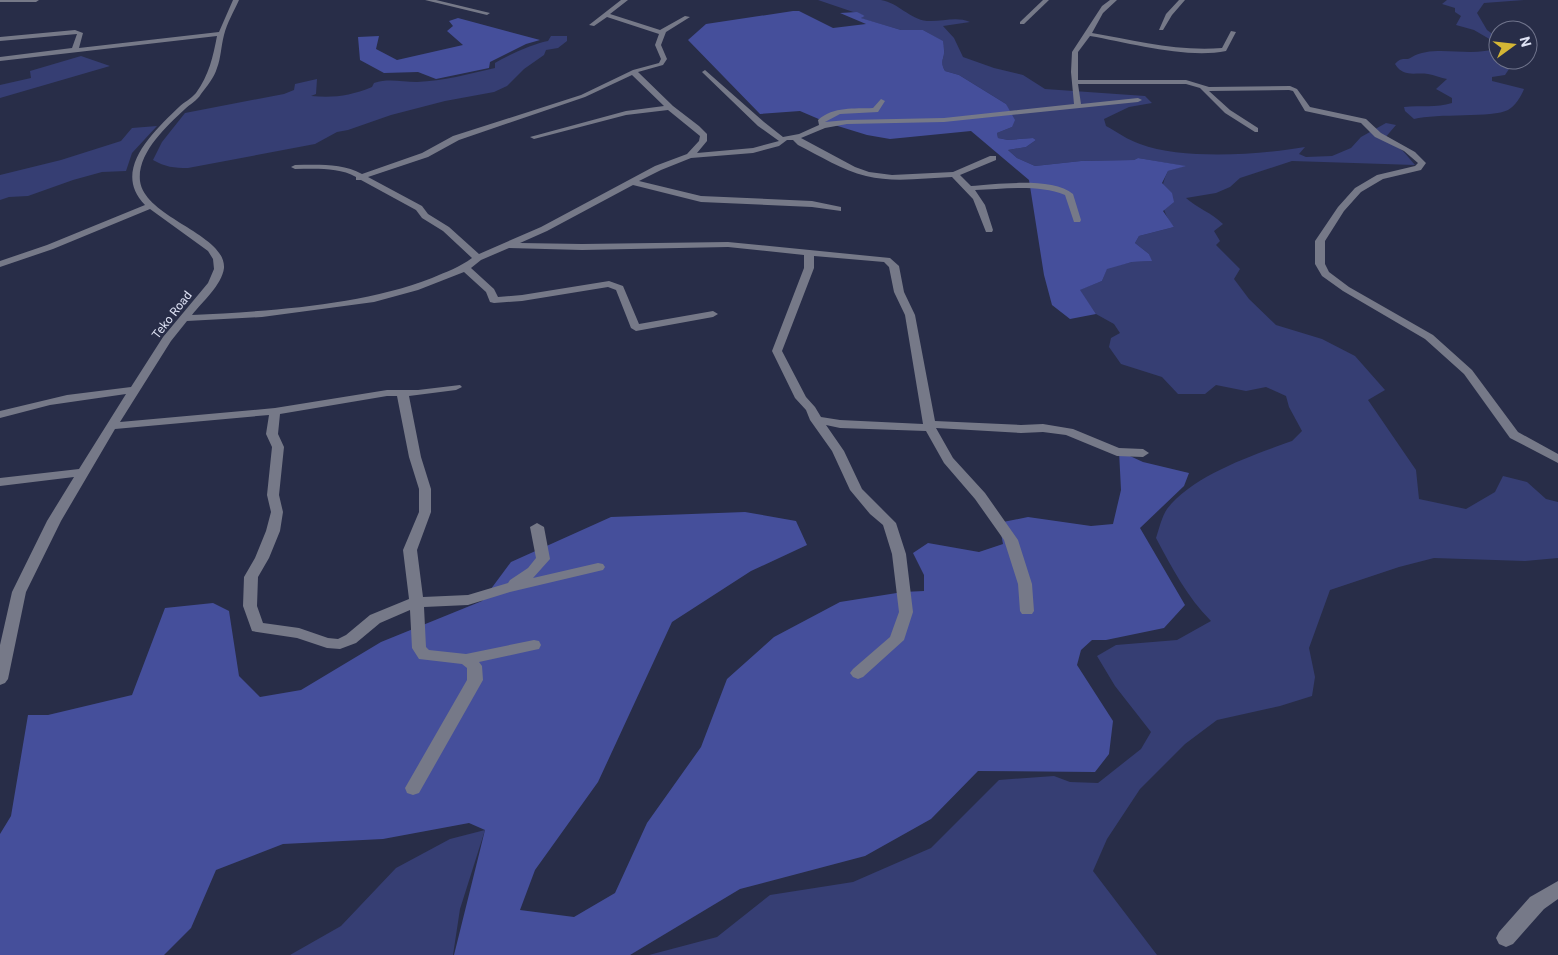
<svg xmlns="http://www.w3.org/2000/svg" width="1558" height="955" viewBox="0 0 1558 955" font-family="Roboto,sans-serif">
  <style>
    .green { fill: #363e73 }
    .forest { fill: #454f9b }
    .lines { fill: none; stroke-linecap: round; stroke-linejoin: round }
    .minor { fill: #767988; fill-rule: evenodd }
    .labels { text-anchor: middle; stroke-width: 4.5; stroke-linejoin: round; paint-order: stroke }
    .street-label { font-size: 12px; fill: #dee2f4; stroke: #282d48 }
  </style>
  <rect width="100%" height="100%" fill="#282d48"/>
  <g class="green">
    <path d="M 818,0 C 836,0 864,0 881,0 C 899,3 909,19 927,21 C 942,22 956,16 970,22 L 943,26 L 954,38 L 963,57 L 994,68 L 1023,75 L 1045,89 L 1145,96 L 1152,103 L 1129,107 L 1104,119 L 1106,126 C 1117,132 1128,140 1140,144 C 1183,160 1259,155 1305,147 L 1299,154 L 1306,157 L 1332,156 L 1351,148 L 1361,137 L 1386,123 L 1396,125 L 1384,139 L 1403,151 L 1415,165 L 1292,161 L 1240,178 L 1230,187 L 1216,193 L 1186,198 C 1197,208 1212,213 1223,224 L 1214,231 L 1220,241 L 1216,245 L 1240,269 L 1234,279 L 1249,299 L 1276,325 L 1322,339 L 1355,356 L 1385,390 L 1368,400 L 1416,470 L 1419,499 L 1466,509 L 1495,492 L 1503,476 L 1527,482 L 1546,499 L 1558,502 L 1558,558 L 1525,561 L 1434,558 L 1399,567 L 1330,590 L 1309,648 L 1315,677 L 1312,696 L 1280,706 L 1217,720 L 1185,744 L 1140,789 L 1107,839 L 1093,871 L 1157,955 L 649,955 L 717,937 L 770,895 L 853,882 L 931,848 L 999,780 L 1054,776 L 1070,782 L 1098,783 L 1141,749 L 1151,732 L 1115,686 L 1097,656 L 1116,645 L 1177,640 L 1211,621 C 1187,597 1172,568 1156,538 C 1159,529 1162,516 1167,509 C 1193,475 1253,455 1292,441 L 1302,431 L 1289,407 L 1286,396 L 1266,387 L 1246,391 L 1216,385 L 1205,394 L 1178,394 L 1162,377 L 1121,364 L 1109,347 L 1111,338 L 1120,333 L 1114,324 L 1096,314 L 1079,290 L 1102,281 L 1107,268 L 1132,262 L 1151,261 L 1149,254 L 1135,243 L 1139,236 L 1174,227 C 1160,211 1158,190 1168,171 L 1184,166 L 1138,158 L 1134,160 L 1081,161 L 1035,166 L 1017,158 L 1008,150 L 1026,147 L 1036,140 L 1033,138 L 1008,140 L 998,138 L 997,133 L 1012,127 L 1006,104 L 959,75 L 945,71 C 939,60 945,59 944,50 C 944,47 942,44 942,41 L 923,30 L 901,30 L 860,18 L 865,16 Z"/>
    <path d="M 1447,0 L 1524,0 L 1484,3 L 1477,13 L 1487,30 L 1498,38 L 1498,44 L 1474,30 L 1456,25 L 1461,16 L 1455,12 L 1455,8 L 1442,4 Z"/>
    <path d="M 551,36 L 567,36 L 567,41 L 558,48 L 546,50 L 544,55 L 524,69 L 507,86 L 494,92 L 445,101 L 391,115 L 348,130 L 337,132 L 315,144 L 188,168 C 174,168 165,167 153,160 L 162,142 L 185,113 L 284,94 L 294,90 L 295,84 L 317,79 L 316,94 L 311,96 C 334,98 350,96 372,87 L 374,83 C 389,78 401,82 417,82 C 443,81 469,74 495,68 L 495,63 C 506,56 535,43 548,41 Z"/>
    <path d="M 1498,48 L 1498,60 L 1522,60 L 1511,66 L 1505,75 L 1492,77 L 1492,81 L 1524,89 C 1521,97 1515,106 1508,110 C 1493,118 1437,113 1414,119 L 1405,111 L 1404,107 C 1421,105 1436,108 1452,103 L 1452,98 L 1436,89 L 1447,79 C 1441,78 1434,75 1428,74 C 1414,72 1404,78 1395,64 C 1403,55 1405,62 1412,57 C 1434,44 1471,58 1498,48 Z"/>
    <path d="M 81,56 L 110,66 L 0,98 L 0,85 L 31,78 L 30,71 Z"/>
    <path d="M 157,126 L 132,153 L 126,171 L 102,172 L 73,180 L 28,196 L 9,197 L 0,200 L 0,175 L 61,160 L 121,141 L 132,128 Z"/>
    <path d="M 485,830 L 460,909 L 453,955 L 290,955 L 341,926 L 396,868 L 450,839 Z"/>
  </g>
  <g class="forest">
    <path d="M 793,11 L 799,11 L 833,28 L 866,24 L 840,13 L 857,12 L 865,16 L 861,18 L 901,30 L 923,30 L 943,41 C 943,44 944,47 944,50 C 945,59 939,60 945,71 L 959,75 L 1006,104 L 1015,120 L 1012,127 L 997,133 L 998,138 L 1008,140 L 1033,138 L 1036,140 L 1026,147 L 1008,150 L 1017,158 L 1035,166 L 1081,161 L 1134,160 L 1138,158 L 1186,166 L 1168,171 L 1162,183 L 1172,193 L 1174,202 L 1163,211 L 1174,227 L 1139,236 L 1135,243 L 1149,254 L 1152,261 L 1132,262 L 1107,269 L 1102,281 L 1080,290 L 1096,314 L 1070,319 L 1052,305 L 1044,275 L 1029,180 L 971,131 L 890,139 L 867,135 L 828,123 L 800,111 L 760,114 L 688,40 L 706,24 Z"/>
    <path d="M 458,18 L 540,40 L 526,44 L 490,62 L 489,68 L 436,79 L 418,72 L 384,73 L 360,60 L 358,37 L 379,36 L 376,49 L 397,60 L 463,45 L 447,31 L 453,26 L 449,21 Z"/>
    <path d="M 1119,451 L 1143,462 L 1189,473 L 1184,486 L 1140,528 L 1185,605 L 1164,628 L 1106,640 L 1092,640 L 1081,650 L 1077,665 L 1113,721 L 1109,754 L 1095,772 L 978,771 L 931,819 L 865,856 L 740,889 L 630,955 L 454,955 L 485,830 L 469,823 L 383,839 L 283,844 L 216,870 L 191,928 L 164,955 L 0,955 L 0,834 L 11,816 L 28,715 L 48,715 L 132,695 L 165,608 L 213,603 L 229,611 L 239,676 L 260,697 L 301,690 L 381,642 L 482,601 L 511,562 L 611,517 L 745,512 L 796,521 L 807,545 L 751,571 L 672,622 L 598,782 L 535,870 L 520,910 L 574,917 L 615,893 L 647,823 L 701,747 L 727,679 L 774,637 L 840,602 L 903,592 L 924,591 L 924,575 L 913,553 L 928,543 L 979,552 L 1003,544 L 1000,528 L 1003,522 L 1028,517 L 1091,526 L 1113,524 L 1121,490 Z"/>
  </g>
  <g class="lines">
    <g class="minor">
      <path d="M 0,0 L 39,0 L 36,2 L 0,2 Z"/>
      <path d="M 233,0 L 239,0 C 234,11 227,23 224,35 C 221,46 221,58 217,68 C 214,78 207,86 201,94 C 197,101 190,104 185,109 C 166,127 137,153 140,181 C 145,218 226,234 224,268 C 222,285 202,302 192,315 C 269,311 360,306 432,278 C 446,272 460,267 472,258 L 443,231 L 422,218 L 416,210 L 361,180 L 356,180 L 356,177 C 338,167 315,169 295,169 L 291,167 L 295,165 C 317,165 342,163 362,174 L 422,153 L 453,136 L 581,95 L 633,70 L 659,63 L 661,59 L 655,45 L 659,34 L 607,17 L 594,26 L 589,25 L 621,0 L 628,0 L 610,14 L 660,30 L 685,16 L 690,17 L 666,32 L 661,45 L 667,59 L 663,65 L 638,72 L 673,106 L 699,126 L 707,134 L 707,141 L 697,153 L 753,148 L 779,141 L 758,126 L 703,73 L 702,72 L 705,70 L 764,122 L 783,137 L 799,134 L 819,125 L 818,120 C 834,106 854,109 873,108 L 881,99 L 885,101 L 878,112 L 840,114 L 825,122 L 847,120 L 944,118 L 1074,104 L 1071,72 L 1072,52 L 1102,6 L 1110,0 L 1117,0 L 1103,13 L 1092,33 C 1134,40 1179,52 1222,48 L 1231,31 L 1236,32 L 1226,51 C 1187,59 1130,43 1090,36 L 1078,52 L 1078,80 L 1186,80 L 1209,87 L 1290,86 L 1297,89 L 1310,107 L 1366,119 L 1381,133 L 1415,152 L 1426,163 L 1421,170 L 1383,179 L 1361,192 L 1344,211 L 1325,241 L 1325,264 L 1329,272 L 1349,287 L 1433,335 L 1472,370 L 1518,432 L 1558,454 L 1558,463 L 1510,438 L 1464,374 L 1425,339 L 1343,291 L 1322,276 L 1315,264 L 1315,241 L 1338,207 L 1355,188 L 1377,175 L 1415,166 L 1418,163 L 1404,151 L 1375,137 L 1361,123 L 1305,111 L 1293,91 L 1289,90 L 1209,91 L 1230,110 L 1258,128 L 1258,132 L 1255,132 L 1225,113 L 1200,88 L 1186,84 L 1078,84 L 1081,104 L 1138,98 L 1142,100 L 1138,102 L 944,122 L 847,124 L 825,128 L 801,138 L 855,167 L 869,172 L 892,175 L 953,172 L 990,156 L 996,156 L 996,160 L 960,175 L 971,186 C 997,184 1053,177 1073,194 L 1081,220 L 1080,222 L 1074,222 L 1065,195 C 1038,184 1004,189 975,190 L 985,205 L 993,230 L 992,232 L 986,232 L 973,199 L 952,177 C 924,178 894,183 866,176 C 842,170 820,156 798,145 L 793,140 L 787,140 L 779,146 L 753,153 L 691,158 L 661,170 L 639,181 L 701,196 L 812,201 L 841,207 L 841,211 L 812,207 L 701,202 L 633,185 L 547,231 L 520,243 L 582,244 L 728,242 L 890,258 L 899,266 L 904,292 L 915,315 L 935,421 L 1021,425 L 1043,424 L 1073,429 L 1119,448 L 1143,449 L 1149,453 L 1143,457 L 1117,456 L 1066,435 L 1043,432 L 1021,433 L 936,428 L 953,458 L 985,493 L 1018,540 L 1032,584 L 1034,611 L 1032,614 L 1022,614 L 1020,611 L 1018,584 L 1004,540 L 975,499 L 944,463 L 926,431 L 840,428 L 826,425 L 844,451 L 862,489 L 896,523 L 906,554 L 913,612 L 904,640 L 863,677 L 858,679 L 853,677 L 850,673 L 853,669 L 890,637 L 899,612 L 892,554 L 883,525 L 870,514 L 850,490 L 832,451 L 810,420 L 806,410 L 795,398 L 772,351 L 804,268 L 804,255 L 728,247 L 582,250 L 509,248 L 481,260 L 471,268 L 494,289 L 498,297 L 522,295 L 609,281 L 623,286 L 639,324 L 713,311 L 718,314 L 713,317 L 636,331 L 631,328 L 616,290 L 608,287 L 522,301 L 494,303 L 490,302 L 486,292 L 464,272 L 418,290 L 374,302 L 262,317 L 187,321 L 171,341 L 120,422 L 275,408 L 387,390 L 418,390 L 460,385 L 462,387 L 456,390 L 409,396 L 421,457 L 431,489 L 431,512 L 417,550 L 423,597 L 468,595 L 508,583 L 510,580 L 528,568 L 536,558 L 530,527 L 537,523 L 544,527 L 550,559 L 533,578 L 598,563 L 603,564 L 605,567 L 603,570 L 510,592 L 468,605 L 424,607 L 426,647 L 429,650 L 466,654 L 534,640 L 539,641 L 541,645 L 539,649 L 534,650 L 479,662 L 482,666 L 483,680 L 419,793 L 413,795 L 407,793 L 405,788 L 467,680 L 467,668 L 462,664 L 419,659 L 412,648 L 410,610 L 380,623 L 356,643 L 340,649 L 327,648 L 297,638 L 257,632 L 252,631 L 243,606 L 244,577 L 255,558 L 266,531 L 271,512 L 267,495 L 272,447 L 266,434 L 269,415 L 115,429 L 61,521 L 26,592 L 8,679 L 5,683 L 0,685 L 0,645 L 12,592 L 47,521 L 74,477 L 0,486 L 0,478 L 79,469 L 126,394 L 50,405 L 0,418 L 0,411 L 67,395 L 131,387 L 163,337 L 208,283 L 214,269 L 213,259 L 208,251 L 150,209 L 53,249 L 0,267 L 0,261 L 47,245 L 145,205 C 111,171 153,132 179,107 C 184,102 191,99 196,93 C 209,75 213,57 217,36 L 0,61 L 0,57 L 72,48 L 77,34 L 0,41 L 0,37 L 75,30 L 83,33 L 79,48 L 219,32 ZM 632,75 L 664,106 L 626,111 L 530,137 L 534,139 L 626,115 L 668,110 L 700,136 L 699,141 L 687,154 L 655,166 L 541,227 L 479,254 L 449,227 L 428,214 L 422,206 L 368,177 L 428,157 L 459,140 L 585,97 ZM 814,256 L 884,262 L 889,267 L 894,292 L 905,315 L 923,424 L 840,420 L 821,417 L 815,407 L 806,397 L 782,351 L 814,268 ZM 387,396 L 397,396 L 409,457 L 419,489 L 419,512 L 403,550 L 409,599 L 370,615 L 346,635 L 338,639 L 328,638 L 299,628 L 263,623 L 257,606 L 258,577 L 269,558 L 280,531 L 283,512 L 279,495 L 284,447 L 278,434 L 280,414 Z"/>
      <path d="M 425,0 L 436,0 L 490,13 L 487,15 Z"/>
      <path d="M 1043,0 L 1049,0 L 1024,24 L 1020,24 L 1020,22 Z"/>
      <path d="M 1179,0 L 1185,0 L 1172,15 L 1163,30 L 1159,30 L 1166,14 Z"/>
      <path d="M 1558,881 L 1558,899 L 1544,909 L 1513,944 L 1506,947 L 1499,944 L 1496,938 L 1499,932 L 1530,897 Z"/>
    </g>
  </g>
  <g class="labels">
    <g class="street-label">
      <text transform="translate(172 315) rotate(-52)" y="4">Teko Road</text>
    </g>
  </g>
  <g transform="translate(1513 45) rotate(75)"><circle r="24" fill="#282d48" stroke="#71758d"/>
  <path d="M0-4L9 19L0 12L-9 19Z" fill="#d4b635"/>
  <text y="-8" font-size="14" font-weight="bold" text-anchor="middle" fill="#dee2f4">N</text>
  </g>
</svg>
